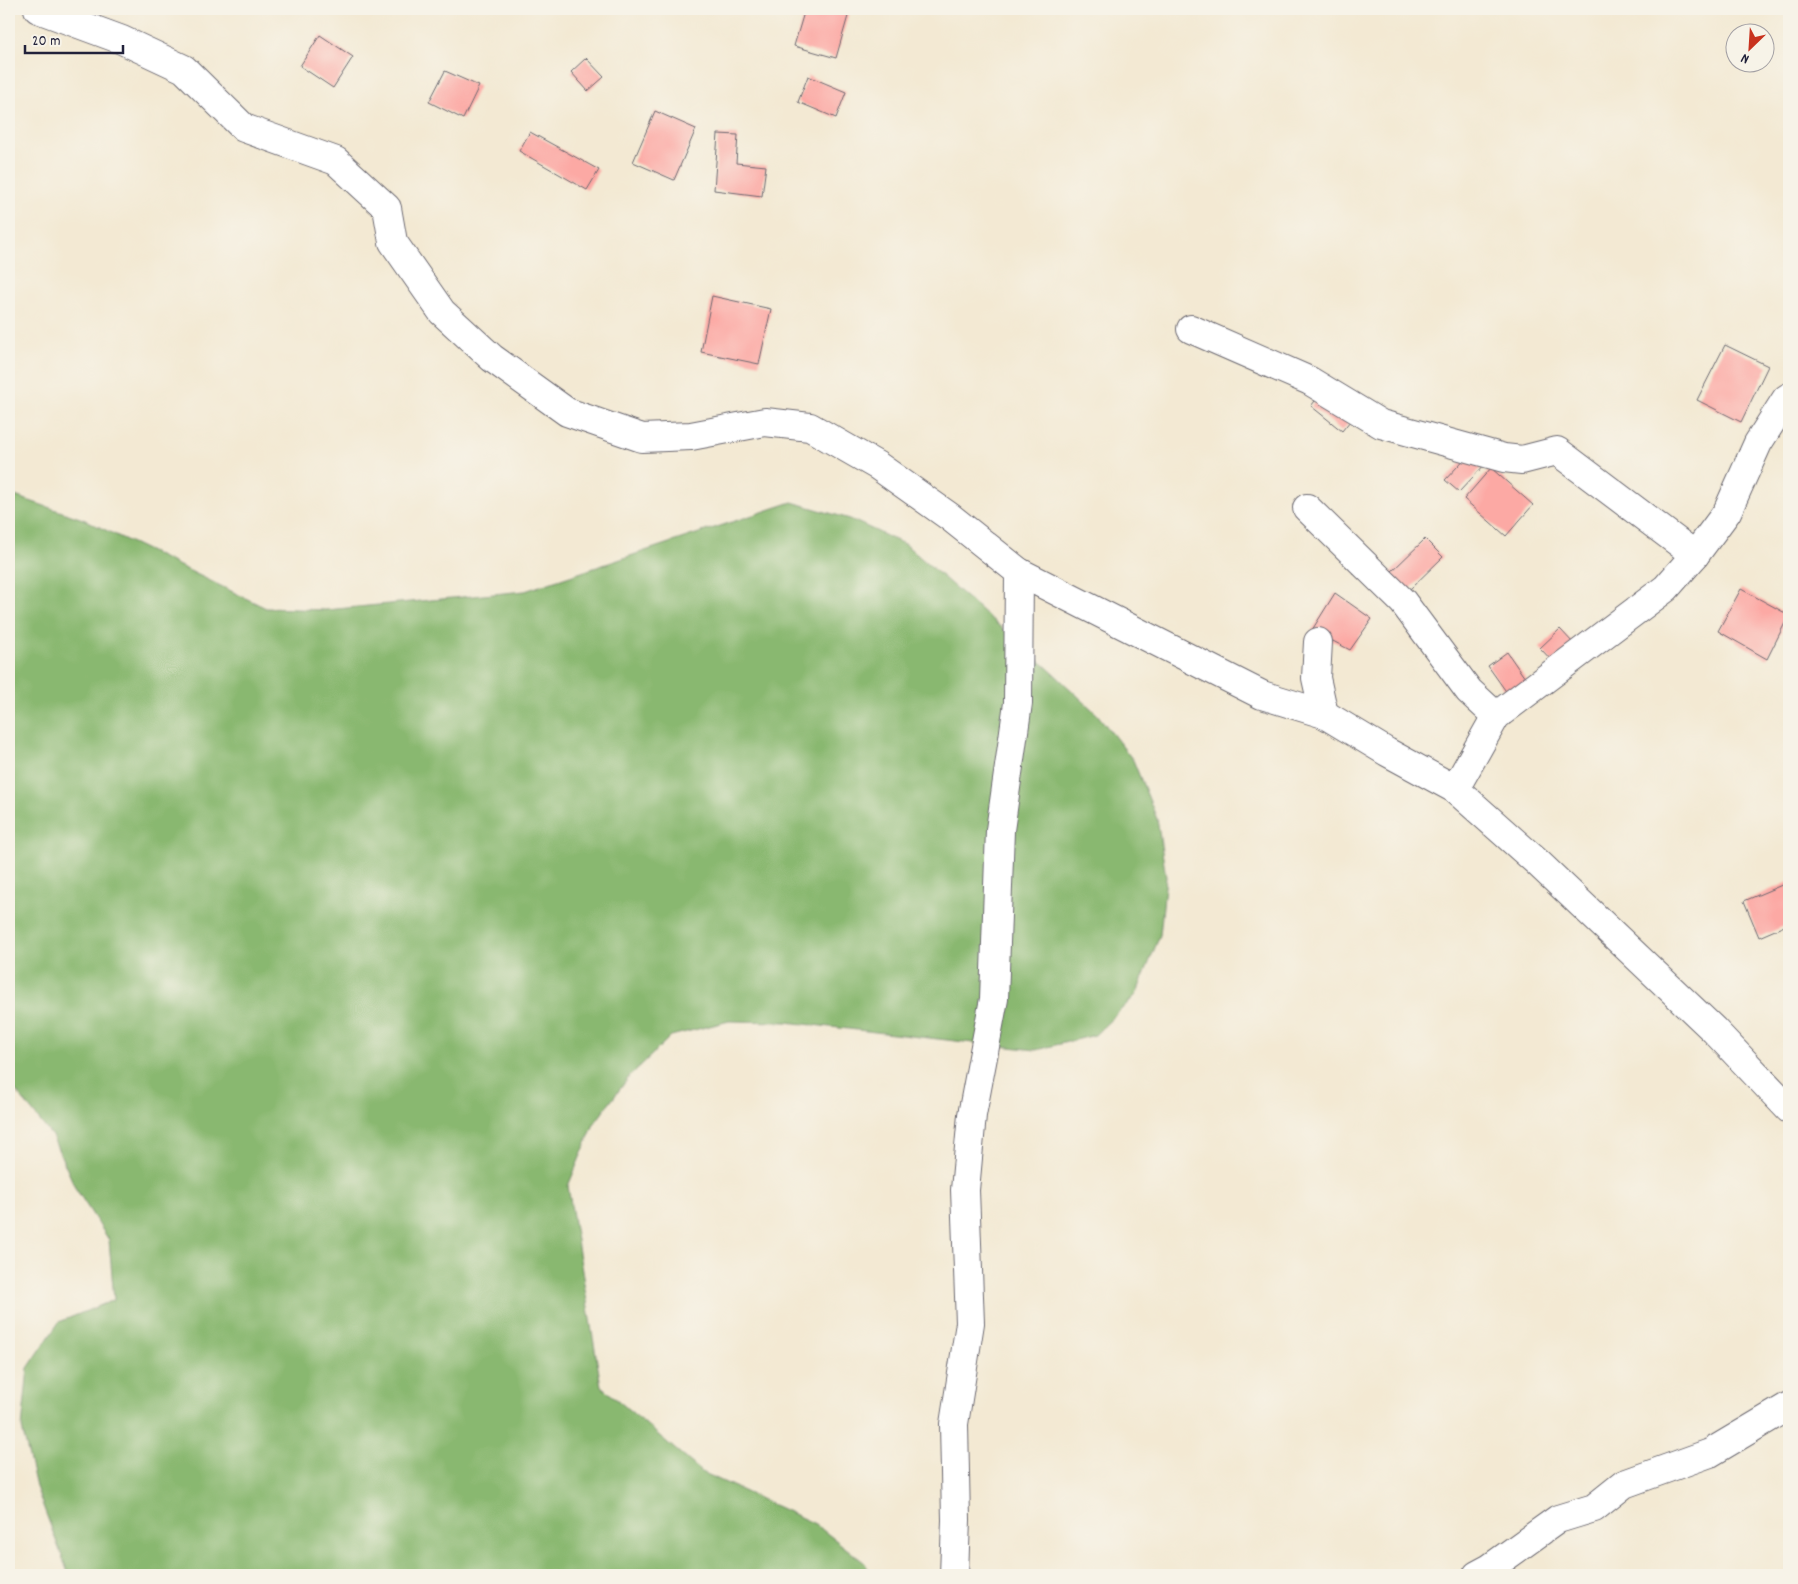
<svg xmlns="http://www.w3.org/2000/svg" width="1798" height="1584" viewBox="0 0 1798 1584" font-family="Dekko,sans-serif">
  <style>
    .forest { fill: #89b870; stroke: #566d56 }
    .building { fill: #fca9a4 }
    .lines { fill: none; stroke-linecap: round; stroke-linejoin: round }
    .minor-casing { stroke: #6b6870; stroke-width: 30 }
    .minor { stroke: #fff; stroke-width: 28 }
  </style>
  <rect width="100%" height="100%" fill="#f7f3e8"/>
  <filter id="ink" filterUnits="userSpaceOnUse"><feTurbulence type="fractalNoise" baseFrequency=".02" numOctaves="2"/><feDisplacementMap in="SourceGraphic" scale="10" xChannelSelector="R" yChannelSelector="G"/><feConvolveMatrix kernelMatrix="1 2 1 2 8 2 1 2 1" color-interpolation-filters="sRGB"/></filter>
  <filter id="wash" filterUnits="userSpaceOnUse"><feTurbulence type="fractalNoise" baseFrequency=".0096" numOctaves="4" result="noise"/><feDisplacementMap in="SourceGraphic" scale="20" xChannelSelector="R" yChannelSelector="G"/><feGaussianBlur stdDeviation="1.12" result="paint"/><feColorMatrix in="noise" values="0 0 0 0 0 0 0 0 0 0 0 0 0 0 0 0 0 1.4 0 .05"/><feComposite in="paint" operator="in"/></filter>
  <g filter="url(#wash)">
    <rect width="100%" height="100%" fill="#f3e9d3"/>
    <path class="forest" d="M 9,494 L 83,519 L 266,608 L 326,610 L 525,591 L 792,502 L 850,519 L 906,545 L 1050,670 L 1097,714 L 1133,760 L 1157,819 L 1166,877 L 1160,935 L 1136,995 L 1095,1035 L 1036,1050 L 786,1022 L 729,1021 L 671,1036 L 629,1077 L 594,1124 L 568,1186 L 601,1386 L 702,1472 L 815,1524 L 865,1563 L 871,1575 L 69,1575 L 36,1487 L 22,1428 L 28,1368 L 59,1322 L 114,1300 L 109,1240 L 76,1189 L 52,1136 L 9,1082 Z"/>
    <g id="blocks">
      <g class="building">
        <path d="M 805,9 L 850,9 L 836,58 L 794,46 Z"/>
        <path d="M 320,35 L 353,57 L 333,88 L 300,66 Z"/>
        <path d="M 586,58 L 604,77 L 588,91 L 571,72 Z"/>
        <path d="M 445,71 L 479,86 L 463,119 L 429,102 Z"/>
        <path d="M 808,76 L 846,92 L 836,118 L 798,102 Z"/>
        <path d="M 655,111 L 696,129 L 674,180 L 633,162 Z"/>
        <path d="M 530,132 L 599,170 L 587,190 L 519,151 Z"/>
        <path d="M 718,134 L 738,135 L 736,163 L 766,166 L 762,196 L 714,190 Z"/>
        <path d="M 712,296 L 771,309 L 759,364 L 701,352 Z"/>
        <path d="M 1725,345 L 1768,366 L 1741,422 L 1697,400 Z"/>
        <path d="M 1323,391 L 1354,416 L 1342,431 L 1311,406 Z"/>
        <path d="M 1470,453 L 1488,461 L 1459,492 L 1445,480 Z"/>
        <path d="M 1491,468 L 1533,505 L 1506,536 L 1464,499 Z"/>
        <path d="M 1425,539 L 1443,557 L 1407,592 L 1389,574 Z"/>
        <path d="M 1741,589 L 1789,615 L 1767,659 L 1718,631 Z"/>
        <path d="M 1335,593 L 1372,619 L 1350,650 L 1312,630 Z"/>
        <path d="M 1560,629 L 1574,644 L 1554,663 L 1540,648 Z"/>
        <path d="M 1507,652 L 1529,684 L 1510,697 L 1488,666 Z"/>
        <path d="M 1789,882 L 1789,924 L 1759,937 L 1744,901 Z"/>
      </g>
    </g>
  </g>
  <g filter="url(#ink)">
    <use href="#blocks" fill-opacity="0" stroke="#6b6870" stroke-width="1"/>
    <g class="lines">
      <g class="minor-casing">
        <g id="minor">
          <path d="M 38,9 L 122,40 L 184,69 L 244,128 L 336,161 L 387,208 L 393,242 L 442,312 L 492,358 L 567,412 L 642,438 L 691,436 L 765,422 L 810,427 L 878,466 L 950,517 L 1019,572 L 1262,695 L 1324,714 L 1387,752 L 1455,789 L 1537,862 L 1714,1030 L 1789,1109"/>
          <path d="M 1191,329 L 1310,381 L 1381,424 L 1504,458 L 1522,460 L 1557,451 L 1695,555"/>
          <path d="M 1307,508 L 1403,602 L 1469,691 L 1496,716"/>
          <path d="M 1318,642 L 1316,678 L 1324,714"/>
          <path d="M 1455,789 L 1496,716 L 1666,588 L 1695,555 L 1727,512 L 1758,443 L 1786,399 L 1789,397"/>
          <path d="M 954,1575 L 956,1520 L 954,1424 L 970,1323 L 965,1190 L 972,1115 L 994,999 L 1000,830 L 1018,703 L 1019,572"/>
          <path d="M 1477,1575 L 1490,1568 L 1558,1519 L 1594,1508 L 1624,1484 L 1710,1453 L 1789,1406"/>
        </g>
      </g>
      <use href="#minor" class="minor"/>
    </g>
  </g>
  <rect width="1798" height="1584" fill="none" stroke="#f7f3e8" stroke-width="30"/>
  <g transform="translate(1750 48) rotate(205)"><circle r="24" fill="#f7f3e8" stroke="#a29fa3"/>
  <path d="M0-4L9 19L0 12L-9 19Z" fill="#c8321e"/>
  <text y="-8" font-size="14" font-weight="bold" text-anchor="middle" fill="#22223b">N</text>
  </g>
  <path d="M25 45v8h98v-8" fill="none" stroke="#22223b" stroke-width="2.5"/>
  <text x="32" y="45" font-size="15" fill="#22223b" stroke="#f7f3e8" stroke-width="4" paint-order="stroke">20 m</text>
</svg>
